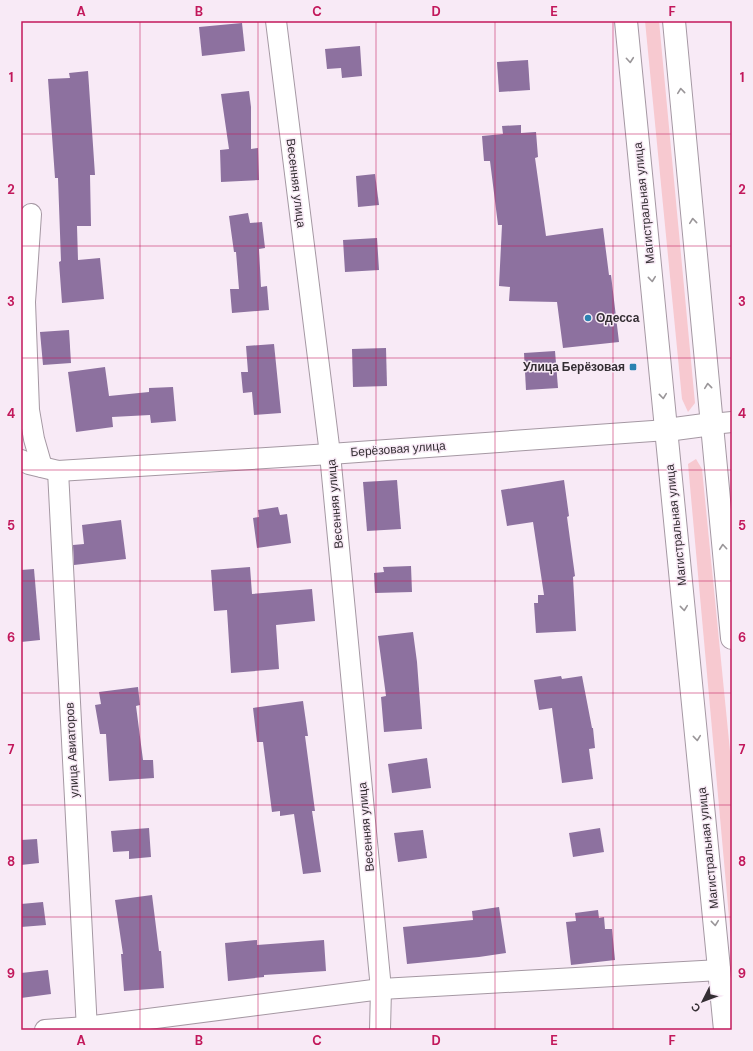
<svg xmlns="http://www.w3.org/2000/svg" width="753" height="1051" viewBox="0 0 753 1051" font-family="'DM Sans',sans-serif">
  <style>
    .green { fill: #f7c9d0 }
    .building { fill: #8d719f }
    .lines { fill: none; stroke-linecap: round; stroke-linejoin: round }
    .minor-casing { stroke: #a598a3; stroke-width: 22 }
    .secondary-casing { stroke: #a598a3; stroke-width: 24 }
    .minor { stroke: #fff; stroke-width: 20 }
    .secondary { stroke: #fff; stroke-width: 22 }
    .oneway { stroke: #9a9699 }
    .grid { fill: none; stroke: #c2185b; stroke-width: 1; stroke-opacity: 0.55 }
    .poi-dot { fill: #2b82b1; stroke: #f8eaf6; stroke-width: 1.5 }
    .labels { text-anchor: middle; stroke-width: 3; stroke-linejoin: round; paint-order: stroke }
    .street-label { font-size: 12px; fill: #342e33; stroke: #f8eaf6 }
    .poi-label { font-size: 12px; font-weight: bold; fill: #342e33; stroke: #f8eaf6; text-anchor: start }
    .neatline { fill: none; stroke: #c2185b; stroke-width: 1.5 }
    .grid-label { font-size: 13px; text-anchor: middle; font-weight: bold; fill: #c2185b }
  </style>
  <rect width="100%" height="100%" fill="#f8eaf6"/>
  <g class="green">
    <path d="M 645,21 L 659,21 L 695,403 L 688,412 L 682,399 Z"/>
    <path d="M 696,459 L 702,469 L 732,771 L 732,950 L 688,464 Z"/>
  </g>
  <g class="building">
    <path d="M 242,23 L 245,51 L 202,56 L 199,27 Z"/>
    <path d="M 360,46 L 362,76 L 342,78 L 341,68 L 327,69 L 325,49 Z"/>
    <path d="M 528,60 L 530,90 L 499,92 L 497,62 Z"/>
    <path d="M 88,71 L 95,175 L 90,175 L 91,226 L 77,226 L 78,260 L 100,258 L 104,299 L 62,303 L 59,262 L 61,261 L 58,178 L 55,178 L 48,79 L 70,78 L 69,73 Z"/>
    <path d="M 249,91 L 251,107 L 251,149 L 258,148 L 259,180 L 221,182 L 220,150 L 229,149 L 221,94 Z"/>
    <path d="M 521,125 L 521,133 L 536,132 L 538,157 L 535,158 L 546,236 L 603,228 L 609,275 L 611,275 L 619,342 L 563,348 L 557,302 L 509,301 L 510,287 L 499,286 L 502,225 L 498,225 L 490,161 L 484,161 L 482,136 L 503,134 L 502,126 Z"/>
    <path d="M 375,174 L 379,205 L 358,207 L 356,176 Z"/>
    <path d="M 248,213 L 250,223 L 262,222 L 265,248 L 259,249 L 261,287 L 267,286 L 269,310 L 232,313 L 230,289 L 239,289 L 236,252 L 234,252 L 229,216 Z"/>
    <path d="M 377,238 L 379,270 L 345,272 L 343,240 Z"/>
    <path d="M 69,330 L 71,363 L 43,365 L 40,332 Z"/>
    <path d="M 274,344 L 281,413 L 254,415 L 252,392 L 243,393 L 241,372 L 248,372 L 246,346 Z"/>
    <path d="M 386,348 L 387,386 L 353,387 L 352,349 Z"/>
    <path d="M 555,351 L 558,388 L 526,390 L 524,353 Z"/>
    <path d="M 105,367 L 109,396 L 149,392 L 149,388 L 173,387 L 176,421 L 151,423 L 150,415 L 112,417 L 113,427 L 76,432 L 68,372 Z"/>
    <path d="M 397,480 L 401,529 L 367,531 L 363,482 Z"/>
    <path d="M 564,480 L 569,516 L 567,517 L 575,576 L 573,577 L 576,631 L 536,633 L 534,603 L 538,603 L 538,595 L 544,595 L 533,522 L 507,526 L 501,490 Z"/>
    <path d="M 278,507 L 280,515 L 287,514 L 291,543 L 257,548 L 253,518 L 259,517 L 258,510 Z"/>
    <path d="M 121,520 L 126,559 L 74,565 L 73,545 L 84,544 L 82,525 Z"/>
    <path d="M 411,566 L 412,592 L 375,593 L 374,573 L 384,572 L 383,567 Z"/>
    <path d="M 250,567 L 252,594 L 312,589 L 315,621 L 276,625 L 279,669 L 231,673 L 227,610 L 214,611 L 211,570 Z"/>
    <path d="M 34,569 L 40,640 L 21,642 L 21,570 Z"/>
    <path d="M 413,632 L 417,662 L 422,729 L 384,732 L 381,697 L 386,696 L 378,636 Z"/>
    <path d="M 561,676 L 562,679 L 582,676 L 592,728 L 593,728 L 595,748 L 589,749 L 593,779 L 562,783 L 552,708 L 539,710 L 534,680 Z"/>
    <path d="M 138,687 L 140,705 L 136,706 L 143,760 L 153,760 L 154,778 L 109,781 L 106,734 L 100,734 L 95,705 L 101,704 L 99,692 Z"/>
    <path d="M 303,701 L 308,736 L 305,736 L 315,811 L 312,811 L 321,872 L 303,874 L 294,814 L 280,816 L 280,811 L 272,812 L 263,742 L 257,742 L 253,708 Z"/>
    <path d="M 427,758 L 431,788 L 392,793 L 388,764 Z"/>
    <path d="M 149,828 L 151,857 L 129,859 L 129,851 L 113,852 L 111,831 Z"/>
    <path d="M 600,828 L 604,852 L 573,857 L 569,833 Z"/>
    <path d="M 423,830 L 427,858 L 398,862 L 394,833 Z"/>
    <path d="M 37,839 L 39,863 L 21,865 L 21,840 Z"/>
    <path d="M 152,895 L 159,951 L 161,951 L 164,988 L 124,991 L 121,954 L 123,954 L 115,900 Z"/>
    <path d="M 43,902 L 46,925 L 21,927 L 21,904 Z"/>
    <path d="M 499,907 L 506,953 L 479,957 L 407,964 L 403,927 L 473,920 L 472,911 Z"/>
    <path d="M 598,910 L 599,918 L 604,917 L 605,929 L 612,929 L 615,960 L 571,965 L 566,922 L 576,921 L 575,913 Z"/>
    <path d="M 257,940 L 257,945 L 324,940 L 326,971 L 264,975 L 264,977 L 228,981 L 225,943 Z"/>
    <path d="M 48,970 L 51,994 L 21,998 L 21,973 Z"/>
  </g>
  <g class="lines">
    <g class="minor-casing">
      <g id="minor">
        <path d="M 276,21 L 330,454 L 381,989 L 380,1030"/>
        <path d="M 31,214 L 25,302 L 29,410 L 34,439 L 42,467"/>
        <path d="M 712,424 L 732,422"/>
        <path d="M 21,460 L 29,464 L 58,471 L 330,454 L 667,430"/>
        <path d="M 58,471 L 87,1030"/>
        <path d="M 45,1030 L 86,1027 L 381,989 L 720,970"/>
      </g>
    </g>
    <g class="secondary-casing">
      <g id="secondary">
        <path d="M 626,21 L 725,1030"/>
        <path d="M 674,21 L 732,638"/>
        <path d="M 667,430 L 712,424"/>
      </g>
    </g>
    <use href="#minor" class="minor"/>
    <use href="#secondary" class="secondary"/>
  </g>
  <defs><path id="oneway-chevron" d="M-2-3.5L2.5 0L-2 3.5" fill="none" stroke-width="1.6" stroke-linecap="round" stroke-linejoin="round"/></defs>
  <g class="oneway">
    <use href="#oneway-chevron" transform="translate(630 60) rotate(85)"/>
    <use href="#oneway-chevron" transform="translate(681 91) rotate(-96)"/>
    <use href="#oneway-chevron" transform="translate(693 221) rotate(-96)"/>
    <use href="#oneway-chevron" transform="translate(652 279) rotate(84)"/>
    <use href="#oneway-chevron" transform="translate(708 386) rotate(-96)"/>
    <use href="#oneway-chevron" transform="translate(663 396) rotate(84)"/>
    <use href="#oneway-chevron" transform="translate(723 547) rotate(-95)"/>
    <use href="#oneway-chevron" transform="translate(684 608) rotate(84)"/>
    <use href="#oneway-chevron" transform="translate(697 738) rotate(84)"/>
    <use href="#oneway-chevron" transform="translate(715 923) rotate(84)"/>
  </g>
  <path class="grid" d="M 140,21 L 140,1030M 258,21 L 258,1030M 376,21 L 376,1030M 495,21 L 495,1030M 613,21 L 613,1030M 21,134 L 732,134M 21,246 L 732,246M 21,358 L 732,358M 21,470 L 732,470M 21,581 L 732,581M 21,693 L 732,693M 21,805 L 732,805M 21,917 L 732,917"/>
  <g class="poi-dot">
    <circle cx="588" cy="318" r="4"/>
    <rect x="629" y="363" width="8" height="8" rx="2"/>
  </g>
  <g class="labels">
    <g class="street-label">
      <text transform="translate(296 183) rotate(83)" y="4">Весенняя улица</text>
      <text transform="translate(644 203) rotate(-96)" y="4">Магистральная улица</text>
      <text transform="translate(398 449) rotate(-4)" y="4">Берёзовая улица</text>
      <text transform="translate(335 504) rotate(-95)" y="4">Весенняя улица</text>
      <text transform="translate(676 525) rotate(-96)" y="4">Магистральная улица</text>
      <text transform="translate(72 750) rotate(-93)" y="4">улица Авиаторов</text>
      <text transform="translate(366 827) rotate(-95)" y="4">Весенняя улица</text>
      <text transform="translate(708 848) rotate(-96)" y="4">Магистральная улица</text>
    </g>
    <g class="poi-label">
      <text x="596" y="322">Одесса</text>
      <text x="625" y="371" text-anchor="end">Улица Берёзовая</text>
    </g>
  </g>
  <rect width="753" height="1051" fill="none" stroke="#f8eaf6" stroke-width="44"/>
  <g transform="translate(703 1001) rotate(228)" stroke="#f8eaf6" stroke-width="3" paint-order="stroke">
  <path d="M0-3L7 15L0 10L-7 15Z" fill="#342e33"/>
  <text y="-6" font-size="11" font-weight="bold" text-anchor="middle" fill="#342e33">С</text>
  </g>
  <rect x="22" y="22" width="709" height="1007" class="neatline"/>
  <g class="grid-label">
    <text x="81" y="16">A</text>
    <text x="199" y="16">B</text>
    <text x="317" y="16">C</text>
    <text x="436" y="16">D</text>
    <text x="554" y="16">E</text>
    <text x="672" y="16">F</text>
    <text x="11" y="82">1</text>
    <text x="742" y="82">1</text>
    <text x="11" y="194">2</text>
    <text x="742" y="194">2</text>
    <text x="11" y="306">3</text>
    <text x="742" y="306">3</text>
    <text x="11" y="418">4</text>
    <text x="742" y="418">4</text>
    <text x="11" y="530">5</text>
    <text x="742" y="530">5</text>
    <text x="11" y="642">6</text>
    <text x="742" y="642">6</text>
    <text x="11" y="754">7</text>
    <text x="742" y="754">7</text>
    <text x="11" y="866">8</text>
    <text x="742" y="866">8</text>
    <text x="11" y="978">9</text>
    <text x="742" y="978">9</text>
    <text x="81" y="1045">A</text>
    <text x="199" y="1045">B</text>
    <text x="317" y="1045">C</text>
    <text x="436" y="1045">D</text>
    <text x="554" y="1045">E</text>
    <text x="672" y="1045">F</text>
  </g>
</svg>
